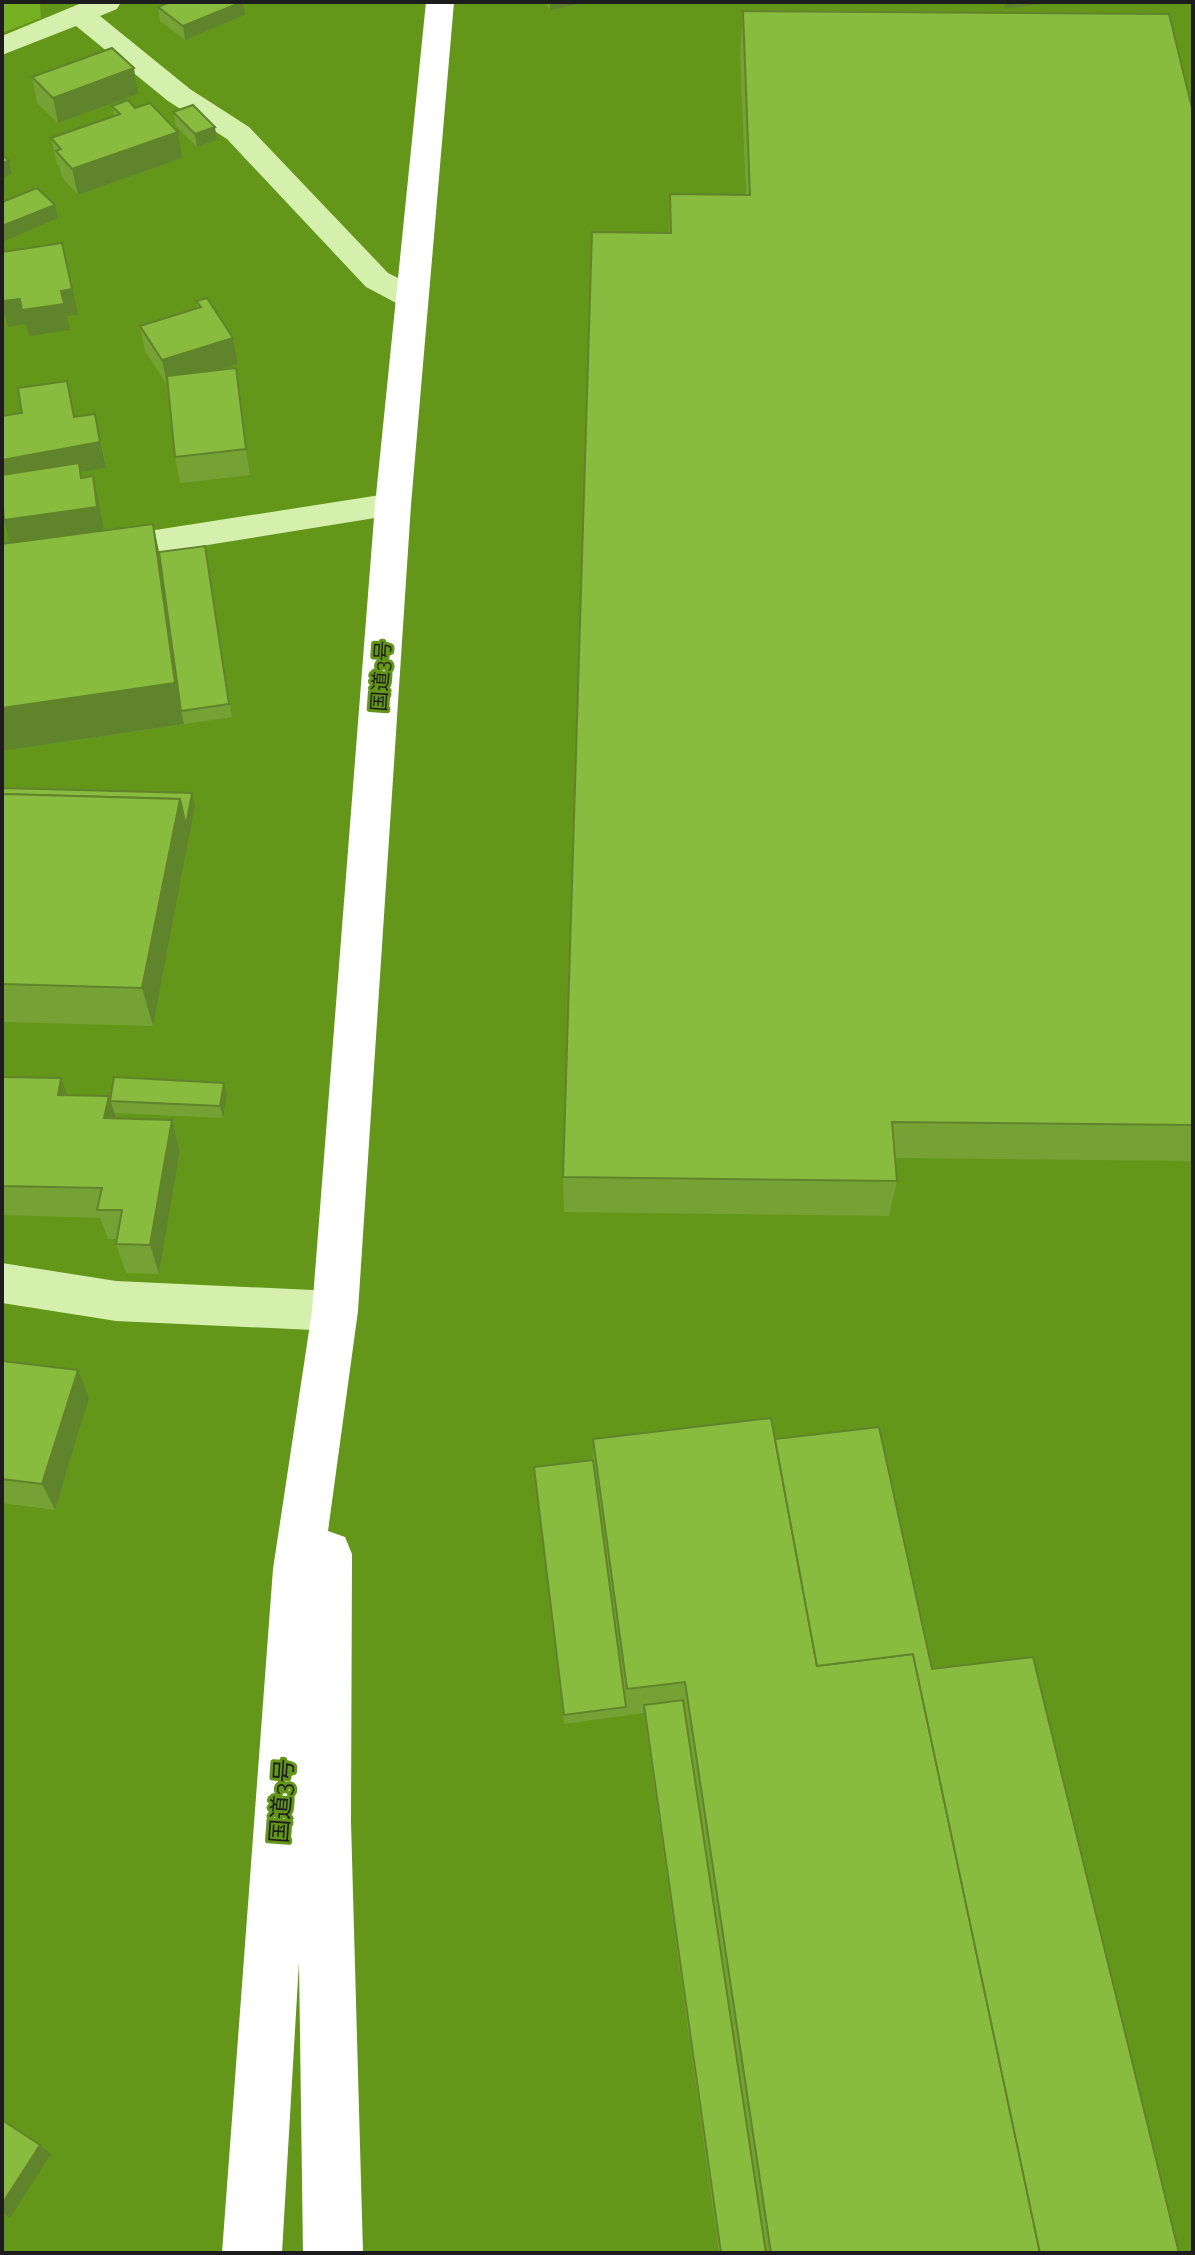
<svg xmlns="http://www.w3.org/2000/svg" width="1195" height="2255" viewBox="0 0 1195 2255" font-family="Raleway,'Noto Sans JP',sans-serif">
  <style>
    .green { fill: #77af22 }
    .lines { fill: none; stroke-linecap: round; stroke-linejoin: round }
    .minor { fill: #d5f0ac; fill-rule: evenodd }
    .highway { fill: #fff; fill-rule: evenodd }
    .wall { fill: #76a235 }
    .shaded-wall { fill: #60842b }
    .building { fill: #89bc3e; stroke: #60842b; stroke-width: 2 }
    .labels { text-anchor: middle; stroke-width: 6; stroke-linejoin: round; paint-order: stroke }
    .street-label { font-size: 20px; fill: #1d1d1d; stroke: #639619 }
    .near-street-label { font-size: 24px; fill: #1d1d1d; stroke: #639619 }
  </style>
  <rect width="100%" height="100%" fill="#639619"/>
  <path class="green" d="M 2,2 L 37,2 L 40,4 L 41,18 L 2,33 Z"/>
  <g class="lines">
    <g class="minor">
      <path d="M 84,2 L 121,2 L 117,9 L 100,16 L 190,89 L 249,127 L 388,273 L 424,291 L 428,298 L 424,305 L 412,308 L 400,305 L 366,287 L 227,139 L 168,101 L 76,26 L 2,55 L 2,36 Z"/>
      <path d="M 393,493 L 406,497 L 411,505 L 406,513 L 2,578 L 2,554 Z"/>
      <path d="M 2,1263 L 116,1281 L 335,1291 L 351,1297 L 358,1311 L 351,1325 L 335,1331 L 116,1321 L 2,1303 Z"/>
    </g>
    <path class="highway" d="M 426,2 L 454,2 L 411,505 L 358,1311 L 328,1531 L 345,1537 L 352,1554 L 351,1822 L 363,2253 L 303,2253 L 299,1962 L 282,2253 L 222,2253 L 273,1569 L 312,1311 L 375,505 Z"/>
  </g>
  <g class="wall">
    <path d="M 545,2 L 590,2 L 550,10 Z"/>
    <path d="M 158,7 L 245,15 L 185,40 L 160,21 Z"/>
    <path d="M 743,11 L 1193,112 L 1193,1161 L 895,1158 L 897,1181 L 889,1216 L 564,1212 L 563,1177 L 669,233 L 670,194 L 746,195 L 740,53 Z"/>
    <path d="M 32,77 L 138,94 L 58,123 L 37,103 Z"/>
    <path d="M 112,106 L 182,158 L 78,195 L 62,177 L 59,166 L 57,164 L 51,138 L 114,116 Z"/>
    <path d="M 173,112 L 217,140 L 197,147 L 176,126 Z"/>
    <path d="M 196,301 L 233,338 L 238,364 L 217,370 L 240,394 L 250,475 L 180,483 L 175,457 L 168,385 L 167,385 L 145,351 L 140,326 L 197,308 Z"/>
    <path d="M 75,417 L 101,440 L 106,468 L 81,472 L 83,478 L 93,476 L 99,502 L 103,530 L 153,524 L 159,552 L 205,546 L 232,717 L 2,751 L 11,543 Z"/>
    <path d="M 2,788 L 195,806 L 153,1026 L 2,1022 Z"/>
    <path d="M 2,1077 L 67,1095 L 109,1096 L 110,1099 L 224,1083 L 227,1095 L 223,1118 L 114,1113 L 116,1118 L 172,1120 L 180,1151 L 159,1274 L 126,1273 L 116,1244 L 117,1239 L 108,1239 L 100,1218 L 2,1215 Z"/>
    <path d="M 2,1361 L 89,1398 L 55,1510 L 2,1503 Z"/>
    <path d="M 593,1439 L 775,1439 L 932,1669 L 1179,2253 L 719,2253 L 644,1713 L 564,1724 L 534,1467 L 593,1460 Z"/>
  </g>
  <g class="shaded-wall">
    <path d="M 242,2 L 243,2 L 245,15 L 185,40 L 183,26 Z"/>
    <path d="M 550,2 L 590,2 L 550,10 Z"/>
    <path d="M 1005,2 L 1056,2 L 1004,9 Z"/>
    <path d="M 134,68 L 138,94 L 58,123 L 53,98 Z"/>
    <path d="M 215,127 L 217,140 L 197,147 L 195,134 Z"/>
    <path d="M 178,132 L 182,158 L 78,195 L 72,169 Z"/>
    <path d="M 9,161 L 12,174 L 2,178 L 2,163 Z"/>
    <path d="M 55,205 L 58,218 L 2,242 L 2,226 Z"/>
    <path d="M 62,243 L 78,315 L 67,316 L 61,291 Z"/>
    <path d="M 2,297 L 64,304 L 70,330 L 29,336 L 26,324 L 8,327 L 5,314 L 2,315 Z"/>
    <path d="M 233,338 L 238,364 L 167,385 L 162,360 Z"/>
    <path d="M 236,368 L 240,394 L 250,475 L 246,449 Z"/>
    <path d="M 95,414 L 106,468 L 81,472 L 85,489 L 2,487 L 2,460 Z"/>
    <path d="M 93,476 L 99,502 L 104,532 L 11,546 L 4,520 Z"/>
    <path d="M 153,524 L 162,566 L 181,711 L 184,724 L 2,751 L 2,708 Z"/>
    <path d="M 192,793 L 195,806 L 153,1026 L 142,988 L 180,799 Z"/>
    <path d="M 61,1078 L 72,1109 L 58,1095 Z"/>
    <path d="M 224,1083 L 227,1095 L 223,1118 L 220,1106 Z"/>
    <path d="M 109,1096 L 119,1127 L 104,1118 Z"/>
    <path d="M 172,1120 L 180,1151 L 159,1274 L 150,1245 Z"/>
    <path d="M 78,1370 L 89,1398 L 55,1510 L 42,1484 Z"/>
    <path d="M 40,2145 L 51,2154 L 10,2218 L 2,2213 L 2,2204 Z"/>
  </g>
  <g class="building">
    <path d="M 170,2 L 242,2 L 183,26 L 158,7 Z"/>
    <path d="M 743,11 L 1169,14 L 1193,112 L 1193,1125 L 892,1122 L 897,1181 L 563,1177 L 592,232 L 671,233 L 670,194 L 750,195 Z"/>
    <path d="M 112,48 L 134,68 L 53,98 L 32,77 Z"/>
    <path d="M 128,100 L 135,108 L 150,103 L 178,132 L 72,169 L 56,151 L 61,149 L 51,138 L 120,114 L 112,106 Z"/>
    <path d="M 193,105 L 215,127 L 195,134 L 173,112 Z"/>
    <path d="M 2,154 L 9,161 L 2,163 Z"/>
    <path d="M 37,188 L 55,205 L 2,226 L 2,202 Z"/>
    <path d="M 62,243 L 72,289 L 61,291 L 64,304 L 22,310 L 20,299 L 2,301 L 2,252 Z"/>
    <path d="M 207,298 L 233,338 L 162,360 L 140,326 L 201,307 L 196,301 Z"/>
    <path d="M 236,368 L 246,449 L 175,457 L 167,376 Z"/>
    <path d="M 67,381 L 74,417 L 95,414 L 100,442 L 2,460 L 2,416 L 22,413 L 18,388 Z"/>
    <path d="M 79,463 L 81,478 L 93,476 L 97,507 L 4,520 L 2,499 L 2,475 Z"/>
    <path d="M 153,524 L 175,683 L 2,708 L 2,544 Z"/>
    <path d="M 205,546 L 229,704 L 181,711 L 159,552 Z"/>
    <path d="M 2,788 L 192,793 L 186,826 L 180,799 L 2,794 Z"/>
    <path d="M 2,794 L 180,799 L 142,988 L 2,984 Z"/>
    <path d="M 2,1077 L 61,1078 L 58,1095 L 109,1096 L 104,1118 L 172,1120 L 150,1245 L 116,1244 L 122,1210 L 97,1210 L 102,1188 L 2,1186 Z"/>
    <path d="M 114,1077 L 224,1083 L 220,1106 L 110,1101 Z"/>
    <path d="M 2,1361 L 78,1370 L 42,1484 L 2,1479 Z"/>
    <path d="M 771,1418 L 817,1666 L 913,1654 L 1040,2253 L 771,2253 L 685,1682 L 627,1689 L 593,1439 Z"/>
    <path d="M 879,1427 L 932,1669 L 1033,1657 L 1179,2253 L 1040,2253 L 913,1654 L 817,1666 L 775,1439 Z"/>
    <path d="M 593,1460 L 626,1707 L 564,1715 L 534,1467 Z"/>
    <path d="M 683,1700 L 766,2253 L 721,2253 L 644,1705 Z"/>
    <path d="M 2,2120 L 40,2145 L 2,2204 Z"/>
  </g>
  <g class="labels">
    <g class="street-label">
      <text transform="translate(381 676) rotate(-86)" y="7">国道3号</text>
    </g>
    <g class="near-street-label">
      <text transform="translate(282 1801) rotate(-86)" y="8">国道3号</text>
    </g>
  </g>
  <rect width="1195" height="2255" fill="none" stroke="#1d1d1d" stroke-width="8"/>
</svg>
